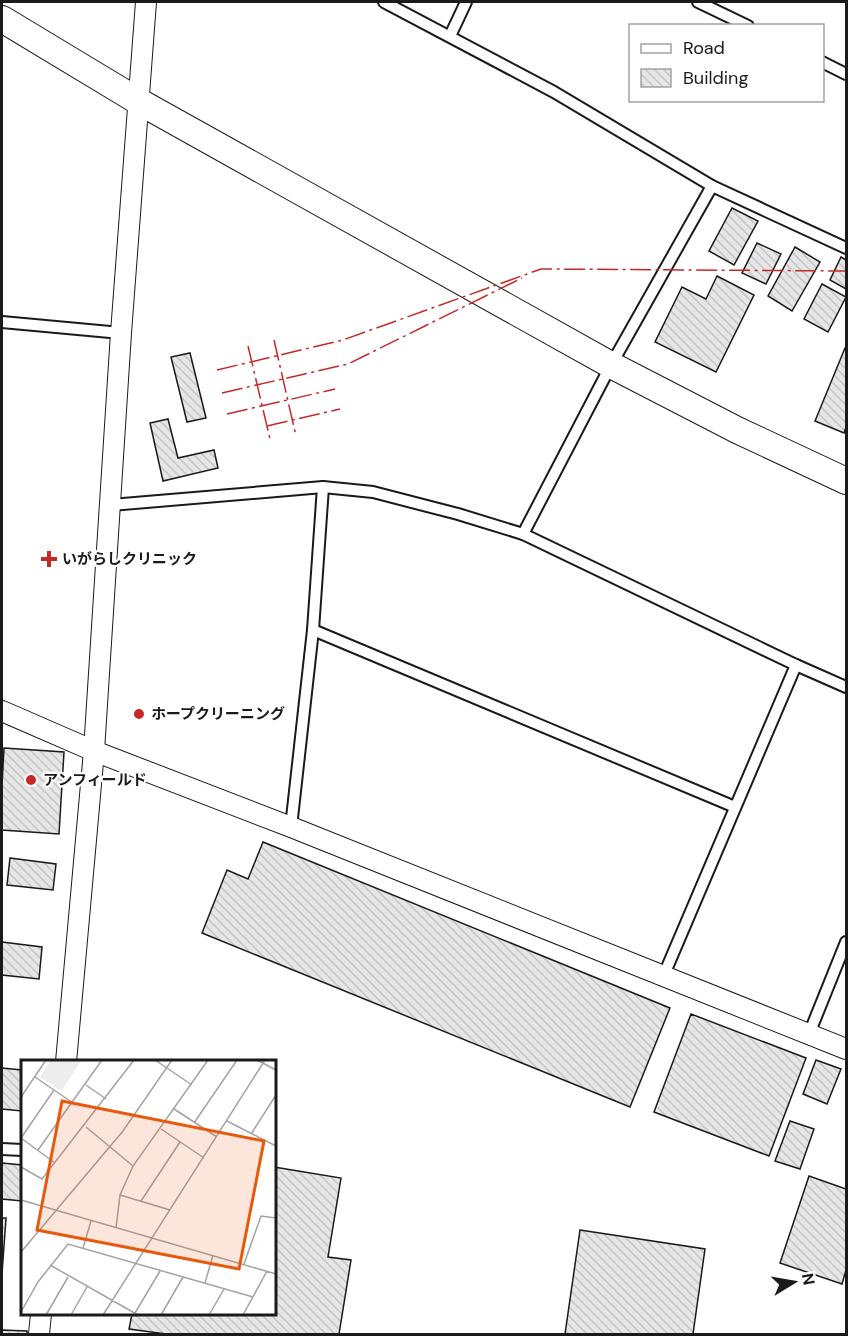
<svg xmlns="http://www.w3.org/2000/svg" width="848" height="1336" viewBox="0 0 848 1336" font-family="'DM Sans','Noto Sans JP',sans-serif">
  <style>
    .building { fill: url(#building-back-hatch); stroke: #1a1a1a; stroke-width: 1.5 }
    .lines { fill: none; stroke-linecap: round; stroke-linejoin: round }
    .service-casing { stroke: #1a1a1a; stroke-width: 14 }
    .minor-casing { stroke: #1a1a1a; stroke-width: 22 }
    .tertiary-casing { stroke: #1a1a1a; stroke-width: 28 }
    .service { stroke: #fff; stroke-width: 10 }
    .minor { stroke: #fff; stroke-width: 20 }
    .tertiary { stroke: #fff; stroke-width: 26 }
    .power { stroke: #c62828; stroke-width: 1.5; stroke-dasharray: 21 4.5 3 4.5; stroke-linecap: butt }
    .poi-dot { fill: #c62828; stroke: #fff; stroke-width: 2 }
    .labels { text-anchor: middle; stroke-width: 4.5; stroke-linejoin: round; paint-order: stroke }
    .poi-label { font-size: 15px; font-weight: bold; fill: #1a1a1a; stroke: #fff; text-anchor: start }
    .inset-road { fill: none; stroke: #a3a3a3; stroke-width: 1.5 }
    .view { fill: #e8590c; fill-opacity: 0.15; stroke: #e8590c; stroke-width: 3 }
    .inset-edge { fill: none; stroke: #1a1a1a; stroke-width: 3 }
  </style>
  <defs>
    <pattern id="building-back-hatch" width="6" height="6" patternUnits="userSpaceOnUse" patternTransform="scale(1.5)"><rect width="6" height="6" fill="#e6e6e6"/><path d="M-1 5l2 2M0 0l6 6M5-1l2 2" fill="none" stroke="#c5c5c5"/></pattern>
  </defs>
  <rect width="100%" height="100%" fill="#fff"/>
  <g class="building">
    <path d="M 732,208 L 758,221 L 734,265 L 709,251 Z"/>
    <path d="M 757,243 L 781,254 L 766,284 L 742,273 Z"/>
    <path d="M 795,247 L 820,262 L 792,311 L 768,296 Z"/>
    <path d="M 841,257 L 846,260 L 846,289 L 830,280 Z"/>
    <path d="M 717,276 L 754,295 L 716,372 L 655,342 L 682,287 L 706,299 Z"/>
    <path d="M 822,284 L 846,297 L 828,332 L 804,319 Z"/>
    <path d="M 845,348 L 846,348 L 846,427 L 844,433 L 815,421 Z"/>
    <path d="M 190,353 L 206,418 L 187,422 L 171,357 Z"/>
    <path d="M 168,419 L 178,458 L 214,450 L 218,468 L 163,481 L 150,423 Z"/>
    <path d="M 4,748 L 64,752 L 59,834 L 2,830 L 2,785 Z"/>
    <path d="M 263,842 L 670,1008 L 630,1107 L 202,933 L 227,870 L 248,879 Z"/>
    <path d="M 10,858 L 56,864 L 53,890 L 7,885 Z"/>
    <path d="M 2,942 L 42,947 L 39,979 L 2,975 Z"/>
    <path d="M 691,1014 L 806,1058 L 769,1156 L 654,1112 Z"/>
    <path d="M 816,1060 L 841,1069 L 827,1104 L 803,1094 Z"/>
    <path d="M 2,1068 L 22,1070 L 22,1111 L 2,1109 Z"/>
    <path d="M 790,1121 L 814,1129 L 800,1169 L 775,1161 Z"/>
    <path d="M 2,1163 L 22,1165 L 22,1201 L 2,1199 Z"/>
    <path d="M 274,1167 L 341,1178 L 328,1257 L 351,1260 L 339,1334 L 166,1334 L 129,1329 L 132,1314 L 274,1314 Z"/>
    <path d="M 809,1176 L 846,1189 L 846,1270 L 842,1284 L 780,1263 Z"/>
    <path d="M 2,1218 L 6,1218 L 2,1274 Z"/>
    <path d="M 580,1230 L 705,1249 L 693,1334 L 565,1334 Z"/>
    <path d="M 2,1330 L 27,1331 L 27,1334 L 2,1334 Z"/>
  </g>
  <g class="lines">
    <g class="service-casing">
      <g id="service">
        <path d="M 384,2 L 554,92 L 712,186 L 846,248"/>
        <path d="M 698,2 L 748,26"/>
        <path d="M 450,36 L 466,2"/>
        <path d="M 822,62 L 846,74"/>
        <path d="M 2,322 L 121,333"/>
        <path d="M 111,505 L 323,487 L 373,492 L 458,514 L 523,534 L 796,665 L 846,687"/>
        <path d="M 523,534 L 611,365 L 712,186"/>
        <path d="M 313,630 L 735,807"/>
        <path d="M 291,827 L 313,630 L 323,487"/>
        <path d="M 663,977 L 796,665"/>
        <path d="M 809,1034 L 846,942"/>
        <path d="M 2,1149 L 22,1150"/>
      </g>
    </g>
    <g class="minor-casing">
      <g id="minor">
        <path d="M 2,711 L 94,751 L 291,827 L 846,1049"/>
        <path d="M 66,1062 L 94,751 L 121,333 L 146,2"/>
        <path d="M 39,1334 L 41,1314"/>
      </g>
    </g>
    <g class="tertiary-casing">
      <path id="tertiary" d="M 2,19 L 138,101 L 611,365 L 737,430 L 846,481"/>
    </g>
    <use href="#service" class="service"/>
    <use href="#minor" class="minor"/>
    <use href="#tertiary" class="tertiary"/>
    <g class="power">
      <path d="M 274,340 L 296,436"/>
      <path d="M 248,346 L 270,439"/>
      <path d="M 217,370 L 343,340 L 541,269 L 846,271"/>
      <path d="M 222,393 L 348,364 L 522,278"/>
      <path d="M 227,414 L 335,389"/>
      <path d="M 267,426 L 340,409"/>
    </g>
  </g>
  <g class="poi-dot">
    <path d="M46 550h6v6h6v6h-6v6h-6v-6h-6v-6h6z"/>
    <circle cx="139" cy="714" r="6"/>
    <circle cx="31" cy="780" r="6"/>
  </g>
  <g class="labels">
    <g class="poi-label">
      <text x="62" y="564">いがらしクリニック</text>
      <text x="151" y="719">ホープクリーニング</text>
      <text x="43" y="785">アンフィールド</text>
    </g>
  </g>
  <g transform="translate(21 1060)">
    <rect width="255" height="255" fill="#fff"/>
    <path d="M 30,0 L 61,0 L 40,31 L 19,17 Z" fill="#ededed"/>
    <path class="inset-road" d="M 134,0 L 171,25M 236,0 L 255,10M 14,17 L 52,43M 65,25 L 85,39M 0,37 L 25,0M 153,49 L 196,77M 206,61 L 255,86M 173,63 L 216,0M 65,67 L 112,106M 140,69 L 183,98M 230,74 L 255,35M 0,78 L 33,30M 0,78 L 34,103M 17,90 L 81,0M 0,107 L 21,119 L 113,0M 99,135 L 149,150M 0,140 L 255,214M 120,141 L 159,82M 95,168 L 99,135 L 112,106 L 187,0M 62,188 L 70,161M 0,192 L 102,71 L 151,0M 223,204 L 240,156 L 255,158M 29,205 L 117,255M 184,223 L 192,195M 0,252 L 17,222 L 47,184 L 232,237M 114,253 L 139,211M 25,255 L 47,217M 50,255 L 66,227M 82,255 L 244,0M 140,255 L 162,217M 188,255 L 203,229M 222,255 L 246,211"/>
    <path class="view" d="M 41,41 L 243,81 L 218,209 L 16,170 Z"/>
    <rect width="255" height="255" class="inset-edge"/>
  </g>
  <rect width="848" height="1336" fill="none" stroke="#1a1a1a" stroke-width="6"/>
  <rect x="629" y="24" width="195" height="78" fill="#ffffff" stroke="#a3a3a3" stroke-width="1.5"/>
  <rect x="641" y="44" width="30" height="9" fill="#ffffff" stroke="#a3a3a3" stroke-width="1.5"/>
  <text x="683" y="54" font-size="18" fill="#1a1a1a">Road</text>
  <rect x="641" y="69" width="30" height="18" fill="url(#building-back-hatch)" stroke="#a3a3a3" stroke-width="1.5"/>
  <text x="683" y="84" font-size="18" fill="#1a1a1a">Building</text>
  <g transform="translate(794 1282) rotate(79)" stroke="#ffffff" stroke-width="4.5" paint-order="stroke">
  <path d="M0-4.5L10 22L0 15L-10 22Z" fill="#1a1a1a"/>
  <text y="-9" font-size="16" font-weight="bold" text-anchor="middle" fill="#1a1a1a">N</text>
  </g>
</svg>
